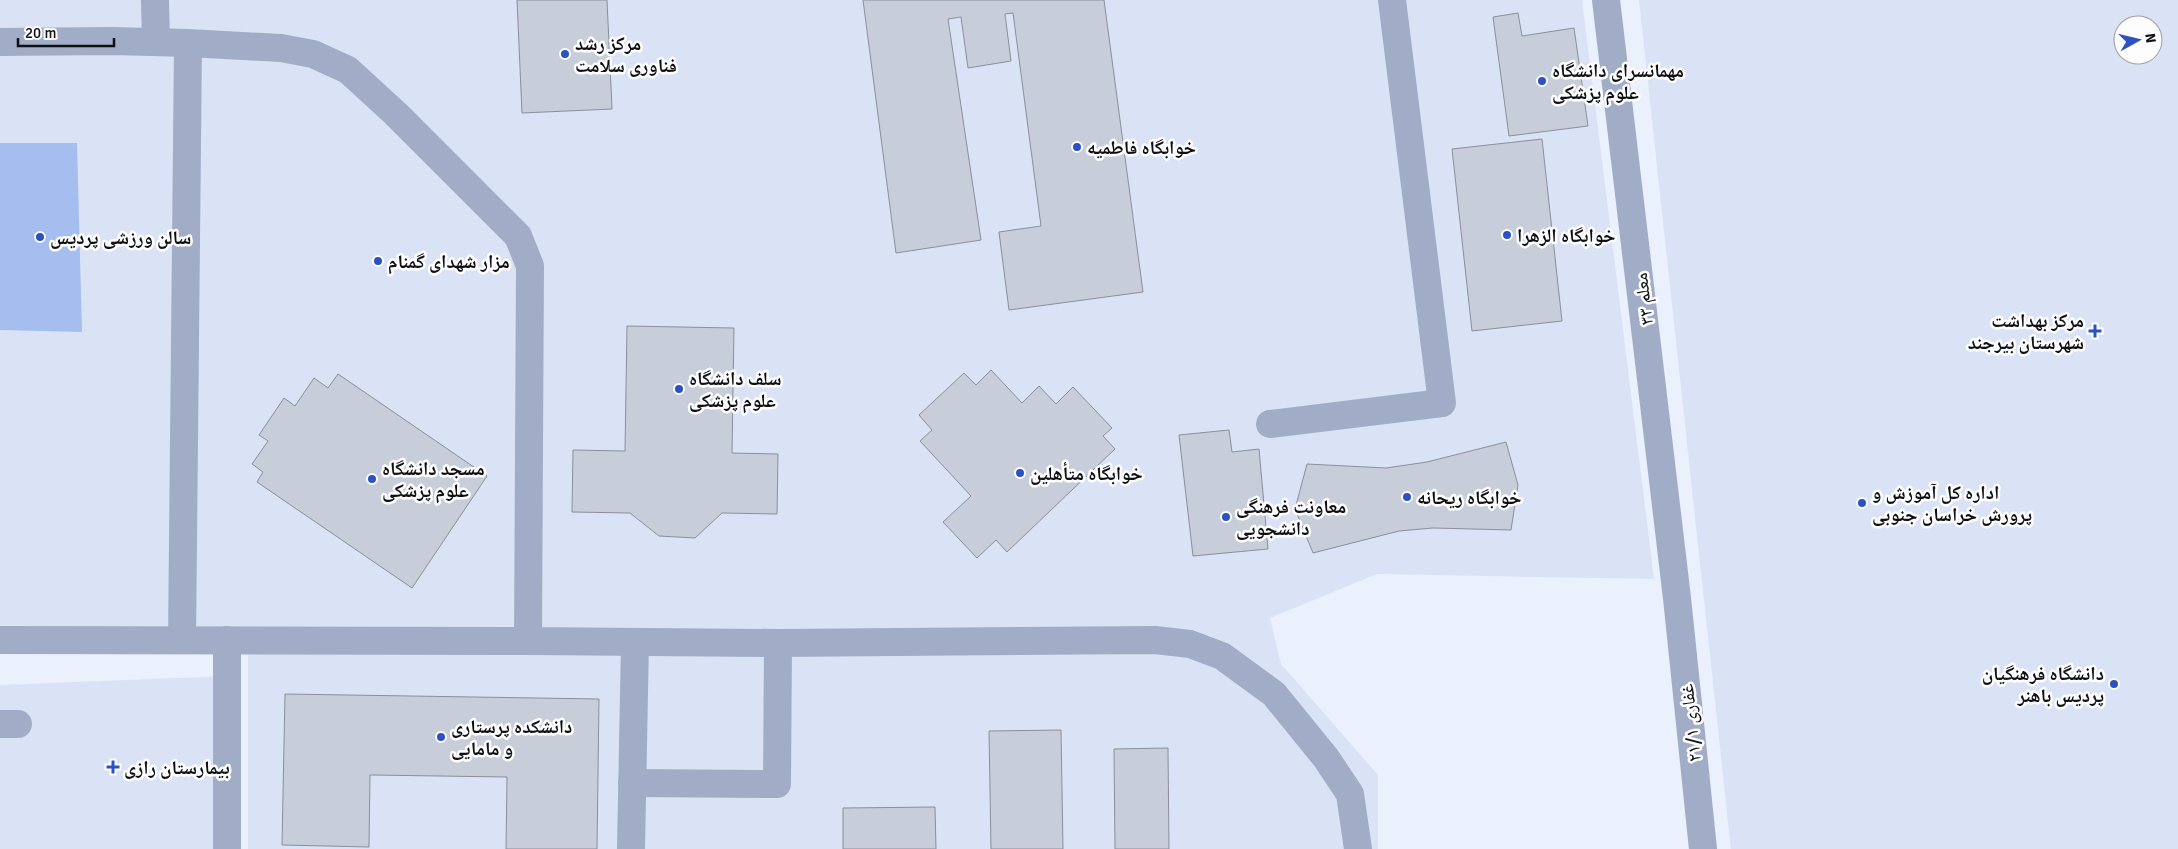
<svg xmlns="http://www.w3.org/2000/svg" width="2178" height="849" viewBox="0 0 2178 849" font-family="Signika,'Noto Naskh Arabic',sans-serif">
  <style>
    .built { fill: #dae3f5; fill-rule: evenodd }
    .green { fill: #a6bdf0 }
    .building { fill: #c7cdd9; stroke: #8a8f9a }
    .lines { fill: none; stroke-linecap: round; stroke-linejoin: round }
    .minor { stroke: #a1adc7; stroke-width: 28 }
    .poi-dot { fill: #2c51c1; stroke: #fdfdfd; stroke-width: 2 }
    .labels { text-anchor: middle; stroke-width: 5; stroke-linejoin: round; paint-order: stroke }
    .poi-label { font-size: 19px; font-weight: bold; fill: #0d0f13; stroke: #fdfdfd; text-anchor: start }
    .street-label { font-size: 19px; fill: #0d0f13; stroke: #fdfdfd }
  </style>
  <rect width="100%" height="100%" fill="#eaf0fc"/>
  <g class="built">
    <path d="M 0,0 L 1582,0 L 1654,579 L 1377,574 L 1270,618 L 1281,664 L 1378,775 L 1378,849 L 248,849 L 248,649 L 0,653 Z"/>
    <path d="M 1639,0 L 2178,0 L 2178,849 L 1731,849 ZM 2123,25 L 2153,25 L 2153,55 L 2123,55 Z"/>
    <path d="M 228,676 L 224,849 L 0,849 L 0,685 Z"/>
  </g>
  <path class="green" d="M 0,143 L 77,143 L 82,332 L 0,330 Z"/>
  <g class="building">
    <path d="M 517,0 L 607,0 L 612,109 L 522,113 Z"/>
    <path d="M 863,0 L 1104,0 L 1143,292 L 1009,310 L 999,232 L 1041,226 L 1013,13 L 1005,14 L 1011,61 L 968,68 L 961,17 L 948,19 L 981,240 L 896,253 Z"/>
    <path d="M 1518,13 L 1522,36 L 1574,28 L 1588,126 L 1509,136 L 1493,17 Z"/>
    <path d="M 1542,139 L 1562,321 L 1472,331 L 1452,149 Z"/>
    <path d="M 627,326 L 734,328 L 732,453 L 778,454 L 777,514 L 722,513 L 695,538 L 659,536 L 630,513 L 572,512 L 573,450 L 625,451 Z"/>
    <path d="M 991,370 L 1022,403 L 1039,386 L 1056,404 L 1073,387 L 1112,428 L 1103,436 L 1115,449 L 1007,552 L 996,540 L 977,558 L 943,522 L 971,496 L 920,441 L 932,430 L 919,415 L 964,373 L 976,385 Z"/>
    <path d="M 338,374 L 487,476 L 412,588 L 257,482 L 263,472 L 252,464 L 268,441 L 259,435 L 284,398 L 295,406 L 314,378 L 328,388 Z"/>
    <path d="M 1229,430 L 1232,452 L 1259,449 L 1268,549 L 1193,556 L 1179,435 Z"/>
    <path d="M 1506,442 L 1518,485 L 1511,530 L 1433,528 L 1399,531 L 1313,553 L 1295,509 L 1307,464 L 1386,468 L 1427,462 Z"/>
    <path d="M 285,694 L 599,699 L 597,849 L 506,849 L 507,777 L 370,775 L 369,847 L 282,845 Z"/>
    <path d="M 1061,730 L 1063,849 L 991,849 L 989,731 Z"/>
    <path d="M 1168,748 L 1169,849 L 1115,849 L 1114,749 Z"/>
    <path d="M 935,807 L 936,849 L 843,849 L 843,808 Z"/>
  </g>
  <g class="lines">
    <g class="minor">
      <path d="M 155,0 L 156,42"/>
      <path d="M 1606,0 L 1677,598 L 1703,849"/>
      <path d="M 0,42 L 113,41 L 188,43 L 281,48 L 313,54 L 348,70 L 396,114 L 518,236 L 530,266 L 528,641 L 778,643 L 1155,640 L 1190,644 L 1222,656 L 1274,694 L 1326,758 L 1350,794 L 1358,849"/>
      <path d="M 1270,424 L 1442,403 L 1392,0"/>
      <path d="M 0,640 L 528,641"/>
      <path d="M 182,640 L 188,43"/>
      <path d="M 0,724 L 18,724"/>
      <path d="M 632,783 L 777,784 L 778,643"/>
      <path d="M 227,849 L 227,640"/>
      <path d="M 631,849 L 635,642"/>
    </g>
  </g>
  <g class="poi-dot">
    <circle cx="565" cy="54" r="5"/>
    <circle cx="1542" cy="81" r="5"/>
    <circle cx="1077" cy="147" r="5"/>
    <circle cx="1507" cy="235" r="5"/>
    <circle cx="40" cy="237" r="5"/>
    <circle cx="378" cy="261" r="5"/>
    <path d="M2092.5 323.5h5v5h5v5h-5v5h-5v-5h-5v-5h5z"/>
    <circle cx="679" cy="389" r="5"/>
    <circle cx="1020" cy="473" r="5"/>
    <circle cx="372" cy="479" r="5"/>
    <circle cx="1407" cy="497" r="5"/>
    <circle cx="1862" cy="503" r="5"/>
    <circle cx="1226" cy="517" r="5"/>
    <circle cx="2114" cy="684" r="5"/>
    <circle cx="441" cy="737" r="5"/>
    <path d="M110.5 759.5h5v5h5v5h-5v5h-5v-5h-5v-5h5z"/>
  </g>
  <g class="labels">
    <g class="poi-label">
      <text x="575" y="50">مرکز رشد<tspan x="575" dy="22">فناوری سلامت</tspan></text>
      <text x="1552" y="77">مهمانسرای دانشگاه<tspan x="1552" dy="22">علوم پزشکی</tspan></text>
      <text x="1087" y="154">خوابگاه فاطمیه</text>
      <text x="1517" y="242">خوابگاه الزهرا</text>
      <text x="50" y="244">سالن ورزشی پردیس</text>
      <text x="388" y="268">مزار شهدای گمنام</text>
      <text x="2084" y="327" text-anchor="end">مرکز بهداشت<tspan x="2084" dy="22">شهرستان بیرجند</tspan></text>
      <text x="689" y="385">سلف دانشگاه<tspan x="689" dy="22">علوم پزشکی</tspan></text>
      <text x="382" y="475">مسجد دانشگاه<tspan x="382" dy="22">علوم پزشکی</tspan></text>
      <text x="1030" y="480">خوابگاه متأهلین</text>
      <text x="1872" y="499">اداره کل آموزش و<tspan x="1872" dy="22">پرورش خراسان جنوبی</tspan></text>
      <text x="1417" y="504">خوابگاه ریحانه</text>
      <text x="1236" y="513">معاونت فرهنگی<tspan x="1236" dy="22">دانشجویی</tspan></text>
      <text x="2104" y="680" text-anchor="end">دانشگاه فرهنگیان<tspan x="2104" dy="22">پردیس باهنر</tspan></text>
      <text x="451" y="733">دانشکده پرستاری<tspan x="451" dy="22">و مامایی</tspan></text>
      <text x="124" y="774">بیمارستان رازی</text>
    </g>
    <g class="street-label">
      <text transform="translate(1643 299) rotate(-97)" y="7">معلم ۳۳</text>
      <text transform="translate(1690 723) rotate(-96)" y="7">غفاری ۲۱/۱</text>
    </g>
  </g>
  <g transform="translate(2138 40) rotate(82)"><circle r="24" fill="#fdfdfd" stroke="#9d9e9f"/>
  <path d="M0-4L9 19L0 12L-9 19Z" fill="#2c51c1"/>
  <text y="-8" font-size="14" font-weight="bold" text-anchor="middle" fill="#0d0f13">N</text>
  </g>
  <path d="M18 38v8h96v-8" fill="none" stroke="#0d0f13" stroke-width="2.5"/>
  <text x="25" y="38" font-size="15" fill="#0d0f13" stroke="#fdfdfd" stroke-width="4" paint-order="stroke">20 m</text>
</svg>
